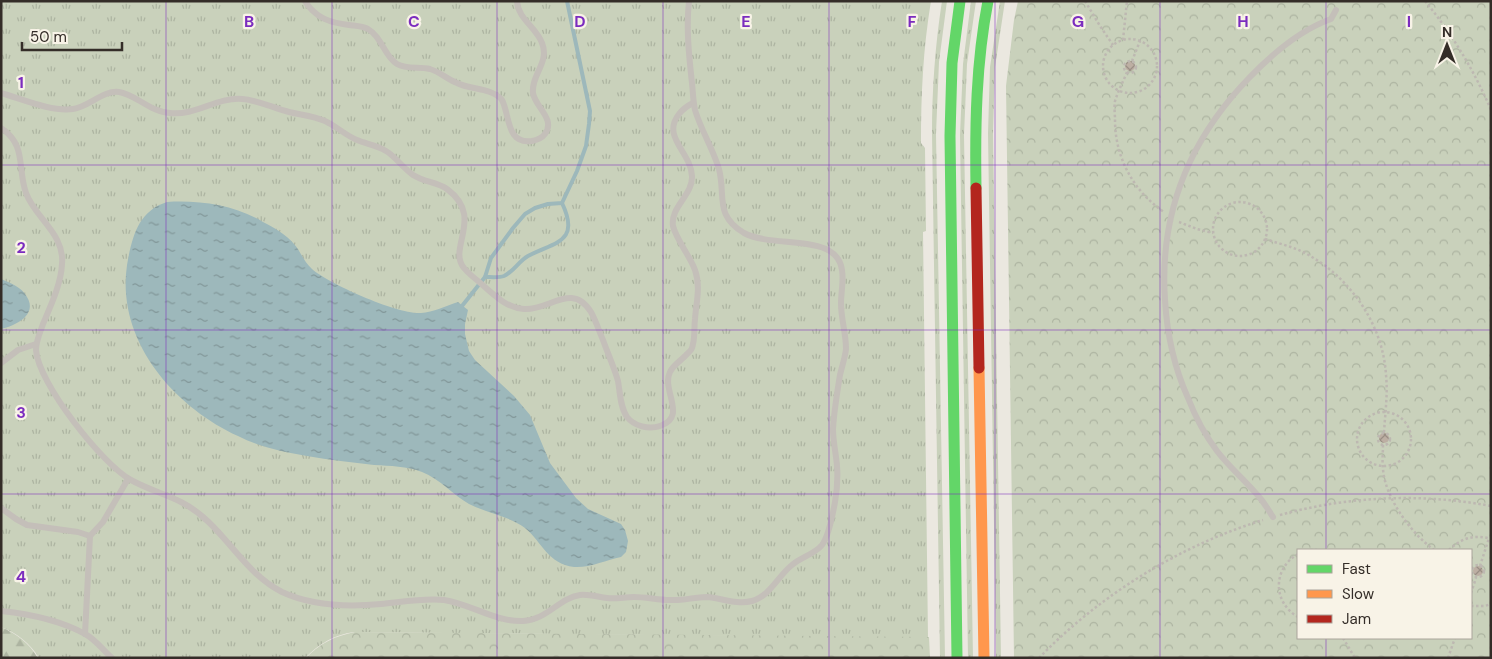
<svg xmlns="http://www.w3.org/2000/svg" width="1492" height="659" viewBox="0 0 1492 659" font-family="'DM Sans',sans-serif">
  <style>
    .grass { fill: url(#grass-tufts) }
    .forest { fill: url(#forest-firs) }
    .park { fill: url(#park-crowns); fill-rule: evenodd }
    .water { fill: url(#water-ripples) }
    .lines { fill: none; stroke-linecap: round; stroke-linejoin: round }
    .stream { stroke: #9db8bb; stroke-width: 4 }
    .building { fill: url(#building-cross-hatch) }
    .path { stroke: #bdb8b1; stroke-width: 2.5; stroke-dasharray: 2.5 2.5; stroke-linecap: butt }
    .lane { stroke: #c4bfb9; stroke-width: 6 }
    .fast { stroke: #63d668; stroke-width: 11 }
    .slow { stroke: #ff974d; stroke-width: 11 }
    .jam { stroke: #b3261e; stroke-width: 11 }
    .grid { fill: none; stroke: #7b2cbf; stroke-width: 1; stroke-opacity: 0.55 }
    .grid-label { font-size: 16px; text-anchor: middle; font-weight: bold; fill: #7b2cbf; stroke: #f8f3e7; stroke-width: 4.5; stroke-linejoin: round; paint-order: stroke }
  </style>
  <defs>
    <pattern id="grass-tufts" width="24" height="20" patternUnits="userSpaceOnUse" patternTransform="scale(1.25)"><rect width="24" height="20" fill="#c9d1bb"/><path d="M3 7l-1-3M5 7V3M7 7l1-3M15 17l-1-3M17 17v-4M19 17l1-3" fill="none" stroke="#adb4a1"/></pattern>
    <pattern id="forest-firs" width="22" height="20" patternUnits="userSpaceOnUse" patternTransform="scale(1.25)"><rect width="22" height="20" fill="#c9d1bb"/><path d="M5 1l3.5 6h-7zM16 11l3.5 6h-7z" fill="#adb4a1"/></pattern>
    <pattern id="park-crowns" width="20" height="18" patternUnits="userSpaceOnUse" patternTransform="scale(1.25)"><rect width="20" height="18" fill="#c9d1bb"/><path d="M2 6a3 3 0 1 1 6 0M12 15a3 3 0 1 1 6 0" fill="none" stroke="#adb4a1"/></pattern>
    <pattern id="water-ripples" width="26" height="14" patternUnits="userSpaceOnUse" patternTransform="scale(1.25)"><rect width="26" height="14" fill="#9db8bb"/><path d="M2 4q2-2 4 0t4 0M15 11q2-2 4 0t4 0" fill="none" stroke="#819698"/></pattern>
    <pattern id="building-cross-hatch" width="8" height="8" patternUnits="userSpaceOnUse" patternTransform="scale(1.25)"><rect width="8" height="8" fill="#bdafa3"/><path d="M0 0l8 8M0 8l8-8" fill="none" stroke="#9a8f85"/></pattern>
  </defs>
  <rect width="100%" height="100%" fill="#ebe8e0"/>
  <g class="grass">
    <path d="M 1,1 L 931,1 C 923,49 921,95 921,143 L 925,148 L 926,231 L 923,232 L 928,638 L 354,632 C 334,635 320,643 305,658 L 39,658 C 30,643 17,633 1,627 Z"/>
    <path d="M 942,1 L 947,1 L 939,62 L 936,134 L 945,658 L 940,658 L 932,134 C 932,90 935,46 942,1 Z"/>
    <path d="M 971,1 L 976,1 L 967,64 L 964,135 L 973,658 L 968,658 L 960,135 L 963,64 Z"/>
    <path d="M 1000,1 L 1005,1 L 995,67 L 993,133 L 1001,658 L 996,658 L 988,133 L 990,67 Z"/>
  </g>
  <path class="forest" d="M 1,627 C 17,634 29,643 38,658 L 1,658 Z"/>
  <g class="park">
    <path d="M 1018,1 L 1491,1 L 1491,658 L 1014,658 L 1006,86 L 1014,20 ZM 1298,550 L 1471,550 L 1471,638 L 1298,638 Z"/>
    <path d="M 355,632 L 929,637 L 930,658 L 306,658 C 320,643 335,636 355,632 Z"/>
  </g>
  <g class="water">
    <path d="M 167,202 C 199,200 235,205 263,222 C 273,227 287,235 294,244 C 301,252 304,262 312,269 C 329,284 399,315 421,313 C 433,312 446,306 458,302 L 468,310 L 465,324 L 465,334 L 469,351 L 475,360 L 514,396 L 530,415 L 550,463 L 576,498 L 588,509 L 621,524 L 625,530 L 628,541 L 626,552 L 621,557 C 606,560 590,568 574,567 C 548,564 542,542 525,528 C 509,516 487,513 469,504 C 453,495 440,479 422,472 C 407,466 390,466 374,465 C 352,462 329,460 307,456 C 283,452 259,447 238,436 C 173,406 116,340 127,265 C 132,237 138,211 167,202 Z"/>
    <path d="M 1,279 C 10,283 22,287 27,297 C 38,315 15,326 1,329 Z"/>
  </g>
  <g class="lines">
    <g class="stream">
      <path d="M 485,277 C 491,277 499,278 504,276 C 513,272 519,261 528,256 C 554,242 581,243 562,203"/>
      <path d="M 462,306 L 485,277 L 491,258 L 513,228 L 525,214 L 535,208 L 548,204 L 562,203 L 577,171 L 586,146 L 589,124 L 590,111 L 567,1"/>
    </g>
  </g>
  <g class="building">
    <circle cx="1130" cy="66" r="5"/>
    <circle cx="1384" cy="438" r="5"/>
    <circle cx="1478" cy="571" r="5"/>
  </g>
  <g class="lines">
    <g class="path">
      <path d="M 1085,1 L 1100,26 L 1113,45"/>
      <path d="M 1425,1 C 1452,34 1474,70 1491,110"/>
      <circle cx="1130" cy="66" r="27"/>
      <path d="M 1123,40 L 1127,1"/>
      <circle cx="1130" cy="67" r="6"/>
      <path d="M 1132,61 L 1140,41"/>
      <path d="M 1127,72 C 1123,82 1118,91 1115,101 C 1114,107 1115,114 1115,120 C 1115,157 1133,191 1164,212"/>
      <circle cx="1240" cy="229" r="27"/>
      <path d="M 1179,222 L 1197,229 L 1213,233"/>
      <path d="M 1265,239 C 1277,243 1290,246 1301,251 C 1348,274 1383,323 1386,375 C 1388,394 1385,414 1384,433"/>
      <circle cx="1384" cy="439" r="27"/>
      <circle cx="1384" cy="439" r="6"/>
      <path d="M 1383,445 C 1383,453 1382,461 1383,469 C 1385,498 1411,533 1434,550"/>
      <path d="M 1280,515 C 1348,496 1422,493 1491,506"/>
      <path d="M 1310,550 L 1317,550"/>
      <path d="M 1449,550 C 1461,538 1475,534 1491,539"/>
      <path d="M 1298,554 C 1273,568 1272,602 1298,617"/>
      <circle cx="1478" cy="571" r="6"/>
      <path d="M 1480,566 L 1489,538"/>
      <path d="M 1471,593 L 1476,578"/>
      <path d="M 1471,606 L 1485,606 L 1491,604"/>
      <path d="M 1343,638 L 1355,658"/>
      <path d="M 1039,658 C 1100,595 1179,546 1263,520"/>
      <path d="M 1448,658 L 1455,638"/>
    </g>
    <g class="lane">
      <path d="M 305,1 C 315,18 331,23 349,25 C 356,26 362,26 368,29 C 382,37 384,56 397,64 C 407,70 419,66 430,69 C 440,72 447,79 457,83 C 467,88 479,88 490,92 C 495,94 499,96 502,100 C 510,115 506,145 532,141 C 537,140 542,138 545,134 C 556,119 535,107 533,93 C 531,75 550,62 542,43 C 536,27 518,19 517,1"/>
      <path d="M 1,93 C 22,99 51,112 73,109 C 89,107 103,90 119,92 C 135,94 150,112 170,113 C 195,116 217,97 242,99 C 258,100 273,108 289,112 C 301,115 313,116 325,121 C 336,126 345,135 357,140 C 366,144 377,145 386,151 C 396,157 403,168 413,175 C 424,182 437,182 447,189 C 485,217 447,248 464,268 C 468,273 473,277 478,281 C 491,292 505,308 524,309 C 549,311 572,281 591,312 C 596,321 599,331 603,340 C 608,354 614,367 618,381 C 620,392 620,407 627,417 C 634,426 649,430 660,426 C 688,417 661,390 670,372 C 673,365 682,360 687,354 C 691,350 692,350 693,344 C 695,336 694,327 695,319 C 696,303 701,287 695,270 C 690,256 676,239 673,226 C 670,207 693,195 692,176 C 691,152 661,137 679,114 C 683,109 687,106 693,103"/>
      <path d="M 1,128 C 27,145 17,168 26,193 C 35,218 65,234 62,264 C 61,284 51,305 43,324 C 40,333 36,341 36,350 C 38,383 103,465 131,480 C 147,489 165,494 181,502 C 223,523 240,571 282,592 C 312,606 349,607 381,604 C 402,602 423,598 444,600 C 471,604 495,622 523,621 C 547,620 559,598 580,595 C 589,594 598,597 607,598 C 616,599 625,597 634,597 C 646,597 658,600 670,600 C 682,601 694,597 707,597 C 721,598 737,605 752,601 C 770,596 778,576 792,565 C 801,557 815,554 822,545 C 829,536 833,513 835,502 C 837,490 838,478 837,466 C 836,453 833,442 833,429 C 834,412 837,393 840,375 C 842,366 845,358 846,349 C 846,333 841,319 841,303 C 841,290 846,271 838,259 C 824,236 770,247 744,233 C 714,215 726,196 719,169 C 713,149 701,130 695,110 C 693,101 693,92 692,83 C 689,56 686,28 689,1"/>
      <path d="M 1,363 L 18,350 L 36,344"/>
      <path d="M 1,508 L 16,519 L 27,525 L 78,532 L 90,536"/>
      <path d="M 1273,517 C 1269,511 1265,504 1260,498 C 1247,482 1230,468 1217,451 C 1205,435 1195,416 1188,398 C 1174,367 1167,334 1165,300 C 1159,212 1189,140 1249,78 C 1272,54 1300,30 1331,19 L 1336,10"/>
      <path d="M 1,611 C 29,614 60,620 85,634 C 95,639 103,650 112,658"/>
      <path d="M 85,634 L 90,536 L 103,522 L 128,479"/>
    </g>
    <g class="fast">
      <path d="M 976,188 C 975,125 976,63 988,1"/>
      <path d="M 957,658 L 950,136 L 952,63 L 960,1"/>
    </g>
    <path class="slow" d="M 979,368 L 984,658"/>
    <path class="jam" d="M 976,188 L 979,368"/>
  </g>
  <path class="grid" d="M 166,1 L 166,658M 332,1 L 332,658M 497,1 L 497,658M 663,1 L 663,658M 829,1 L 829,658M 995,1 L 995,658M 1160,1 L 1160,658M 1326,1 L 1326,550M 1,165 L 1491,165M 1,330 L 1491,330M 1,494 L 1491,494M 1326,638 L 1326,658"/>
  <g class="grid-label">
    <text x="249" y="27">B</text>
    <text x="414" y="27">C</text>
    <text x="580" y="27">D</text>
    <text x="746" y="27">E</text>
    <text x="912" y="27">F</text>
    <text x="1078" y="27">G</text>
    <text x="1243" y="27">H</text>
    <text x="1409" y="27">I</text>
    <text x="21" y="88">1</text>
    <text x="21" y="253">2</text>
    <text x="21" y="418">3</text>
    <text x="21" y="582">4</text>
  </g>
  <rect width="1492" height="659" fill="none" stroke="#342d28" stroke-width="5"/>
  <rect x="1297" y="549" width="175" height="90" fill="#f8f3e7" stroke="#aaa49b"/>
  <rect x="1307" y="565" width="25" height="8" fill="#63d668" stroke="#aaa49b"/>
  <text x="1342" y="574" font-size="15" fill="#342d28">Fast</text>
  <rect x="1307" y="590" width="25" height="8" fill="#ff974d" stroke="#aaa49b"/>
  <text x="1342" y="599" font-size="15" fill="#342d28">Slow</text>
  <rect x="1307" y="615" width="25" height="8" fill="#b3261e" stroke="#aaa49b"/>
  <text x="1342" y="624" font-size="15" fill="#342d28">Jam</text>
  <g transform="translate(1447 45)" stroke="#f8f3e7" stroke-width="4" paint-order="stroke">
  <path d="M0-4L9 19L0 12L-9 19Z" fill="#342d28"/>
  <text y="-8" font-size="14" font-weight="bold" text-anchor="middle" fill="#342d28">N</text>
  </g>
  <path d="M22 42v8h100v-8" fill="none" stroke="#342d28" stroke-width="2.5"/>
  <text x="30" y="42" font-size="15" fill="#342d28" stroke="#f8f3e7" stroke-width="4" paint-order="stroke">50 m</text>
</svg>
